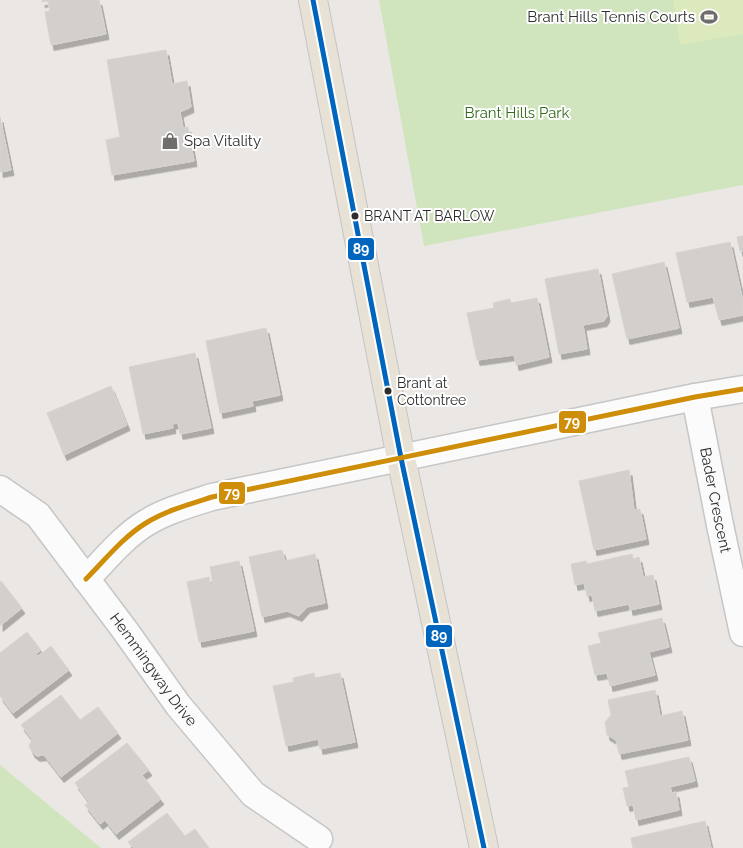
<svg xmlns="http://www.w3.org/2000/svg" width="743" height="848" viewBox="0 0 743 848" font-family="Raleway,sans-serif">
  <style>
    .green { fill: #d0e5be }
    .pitch { fill: #dbe9bc }
    .building { fill: #d2cfcd; stroke: #d6d3d0; filter: url(#shadow) }
    .lines { fill: none; stroke-linecap: round; stroke-linejoin: round }
    .street-casing { stroke: #c6c6c6; stroke-width: 29 }
    .primary-casing { stroke: #c6c4c3; stroke-width: 30 }
    .street { stroke: #fcfbfb; stroke-width: 26 }
    .primary { stroke: #e7e1d6; stroke-width: 28 }
    .bus-1-casing { stroke: #fff; stroke-width: 9 }
    .bus-2-casing { stroke: #fff; stroke-width: 9 }
    .bus-1 { stroke: #0065bd; stroke-width: 5 }
    .bus-2 { stroke: #cf8e09; stroke-width: 5 }
    .bus-dot { fill: #2d2d2d; stroke: #fff; stroke-width: 2 }
    .labels { text-anchor: middle; stroke-width: 4; stroke-linejoin: round; paint-order: stroke }
    .bus-label { font-size: 14px; fill: #2d2d2d; stroke: #fff; text-anchor: start }
    .poi-label { font-size: 15px; fill: #2d2d2d; stroke: #fff; text-anchor: end }
    .park-label { font-size: 15px; fill: #336b1d; stroke: #fff }
    .street-label { font-size: 15px; fill: #2d2d2d; stroke: #fff }
    .line-badge { stroke: #fff; stroke-width: 2 }
    .badge-label { font-size: 14px; text-anchor: middle; font-weight: bold; fill: #fff }
  </style>
  <defs>
    <filter id="shadow"><feDropShadow dx="3" dy="5.5" stdDeviation="0" flood-color="#0004"/></filter>
  </defs>
  <rect width="100%" height="100%" fill="#eae7e4"/>
  <g class="green">
    <path d="M 379,0 L 743,0 L 743,185 L 424,246 Z"/>
    <path d="M 0,765 L 101,848 L 0,848 Z"/>
  </g>
  <path class="pitch" d="M 673,0 L 743,0 L 743,34 L 680,45 Z"/>
  <g class="building">
    <path d="M 42,0 L 99,0 L 106,34 L 51,45 L 45,12 L 50,11 L 48,1 L 42,2 Z"/>
    <path d="M 166,50 L 172,84 L 187,81 L 191,107 L 180,112 L 183,128 L 188,127 L 194,161 L 112,175 L 106,140 L 120,137 L 107,60 Z"/>
    <path d="M 0,117 L 11,170 L 0,172 Z"/>
    <path d="M 743,236 L 743,251 L 740,251 L 737,237 Z"/>
    <path d="M 730,242 L 743,301 L 743,315 L 719,320 L 713,297 L 687,302 L 676,253 Z"/>
    <path d="M 664,262 L 679,328 L 627,339 L 612,274 Z"/>
    <path d="M 598,269 L 607,316 L 604,321 L 583,325 L 587,349 L 559,354 L 545,279 Z"/>
    <path d="M 537,298 L 549,357 L 516,365 L 514,355 L 477,360 L 467,313 L 494,308 L 493,303 L 510,299 L 511,303 Z"/>
    <path d="M 266,328 L 280,395 L 252,401 L 253,406 L 220,413 L 206,341 Z"/>
    <path d="M 195,353 L 211,428 L 180,434 L 178,423 L 172,424 L 173,428 L 143,434 L 129,367 Z"/>
    <path d="M 111,386 L 127,425 L 64,455 L 47,413 Z"/>
    <path d="M 629,470 L 634,510 L 640,509 L 646,539 L 594,550 L 579,481 Z"/>
    <path d="M 282,550 L 285,561 L 315,554 L 325,603 L 307,607 L 299,616 L 287,611 L 262,617 L 249,557 Z"/>
    <path d="M 632,554 L 633,559 L 639,557 L 643,577 L 653,575 L 659,604 L 630,610 L 629,604 L 595,611 L 592,595 L 587,596 L 584,583 L 575,585 L 571,564 L 586,561 L 587,564 Z"/>
    <path d="M 239,561 L 254,631 L 199,642 L 187,582 L 209,577 L 211,585 L 213,584 L 210,567 Z"/>
    <path d="M 1,581 L 22,608 L 0,626 L 0,582 Z"/>
    <path d="M 662,618 L 669,647 L 649,652 L 655,675 L 610,686 L 607,673 L 595,675 L 588,646 L 601,643 L 598,633 Z"/>
    <path d="M 27,632 L 41,650 L 36,654 L 38,656 L 51,646 L 69,670 L 13,713 L 0,696 L 0,653 Z"/>
    <path d="M 314,673 L 315,678 L 340,673 L 355,742 L 320,749 L 318,739 L 286,746 L 273,686 L 294,682 L 293,678 Z"/>
    <path d="M 655,690 L 660,716 L 682,711 L 688,740 L 619,754 L 616,740 L 607,735 L 605,722 L 611,715 L 608,700 Z"/>
    <path d="M 61,695 L 80,720 L 98,707 L 118,733 L 61,777 L 44,755 L 37,756 L 32,752 L 29,746 L 32,739 L 21,725 Z"/>
    <path d="M 127,743 L 149,770 L 142,775 L 161,799 L 116,834 L 105,820 L 100,824 L 85,805 L 89,802 L 75,783 Z"/>
    <path d="M 689,757 L 695,781 L 670,787 L 672,793 L 676,792 L 679,810 L 636,820 L 633,805 L 627,806 L 623,788 L 629,787 L 625,771 Z"/>
    <path d="M 167,813 L 185,836 L 195,829 L 209,848 L 133,848 L 128,842 Z"/>
    <path d="M 705,821 L 711,848 L 633,848 L 631,838 Z"/>
  </g>
  <g class="lines">
    <g class="street-casing">
      <g id="street">
        <path id="s1" d="M 695,397 L 720,525 L 743,633"/>
        <path id="s2" d="M 0,489 L 38,515 L 124,629 L 178,705 L 253,794 L 319,839"/>
        <path d="M 86,579 C 105,560 123,537 146,523 C 165,511 190,504 212,497 L 695,397 L 743,389"/>
      </g>
    </g>
    <g class="primary-casing">
      <path id="primary" d="M 313,0 L 401,458 L 484,848"/>
    </g>
    <use href="#street" class="street"/>
    <use href="#primary" class="primary"/>
    <g class="bus-1-casing">
      <path id="bus-1" d="M 313,0 L 401,458 L 484,848"/>
    </g>
    <g class="bus-2-casing">
      <path id="bus-2" d="M 86,579 C 105,560 123,537 146,523 C 165,511 190,504 212,497 L 695,397 L 743,389"/>
    </g>
    <use href="#bus-1" class="bus-1"/>
    <use href="#bus-2" class="bus-2"/>
  </g>
  <defs>
    <g id="stadium-bare" transform="scale(1.35)"><path d="M0-5a6.5 5 0 1 0 0 10a6.5 5 0 1 0 0-10ZM-3.5-1.8h7v3.6h-7Z" fill="#6f6e6d" stroke="#fff" stroke-width="2.5" paint-order="stroke"/></g>
    <g id="shop-bare" transform="scale(1.35)"><path d="M-5-2.5h2.3a2.7 3.5 0 0 1 5.4 0H5L5.5 6h-11ZM-1.5-2.5h3a1.5 2.3 0 0 0-3 0Z" fill="#6f6e6d" stroke="#fff" stroke-width="2.5" paint-order="stroke"/></g>
  </defs>
  <g fill-rule="evenodd">
    <use href="#stadium-bare" x="709" y="17"/>
    <use href="#shop-bare" x="170" y="141"/>
  </g>
  <g class="bus-dot">
    <circle cx="355" cy="216" r="4.5"/>
    <circle cx="388" cy="391" r="4.5"/>
  </g>
  <g class="labels">
    <g class="bus-label">
      <text x="364" y="221">BRANT AT BARLOW</text>
      <text x="397" y="388">Brant at<tspan x="397" dy="17">Cottontree</tspan></text>
    </g>
    <g class="poi-label">
      <text x="695" y="22">Brant Hills Tennis Courts</text>
      <text x="184" y="146" text-anchor="start">Spa Vitality</text>
    </g>
    <g class="park-label">
      <text x="517" y="118">Brant Hills Park</text>
    </g>
    <g class="street-label">
      <text dy="5" stroke="none"><textPath href="#s1" startOffset="105">Bader Crescent</textPath></text>
      <text dy="5" stroke="none"><textPath href="#s2" startOffset="239">Hemmingway Drive</textPath></text>
    </g>
  </g>
  <g class="line-badge">
    <rect x="347" y="237" width="28" height="24" rx="5" fill="#0065bd"/>
    <rect x="558" y="410" width="29" height="24" rx="5" fill="#cf8e09"/>
    <rect x="218" y="481" width="28" height="24" rx="5" fill="#cf8e09"/>
    <rect x="425" y="624" width="28" height="24" rx="5" fill="#0065bd"/>
  </g>
  <g class="badge-label">
    <text x="361" y="254">89</text>
    <text x="572" y="427">79</text>
    <text x="232" y="498">79</text>
    <text x="439" y="641">89</text>
  </g>
</svg>
